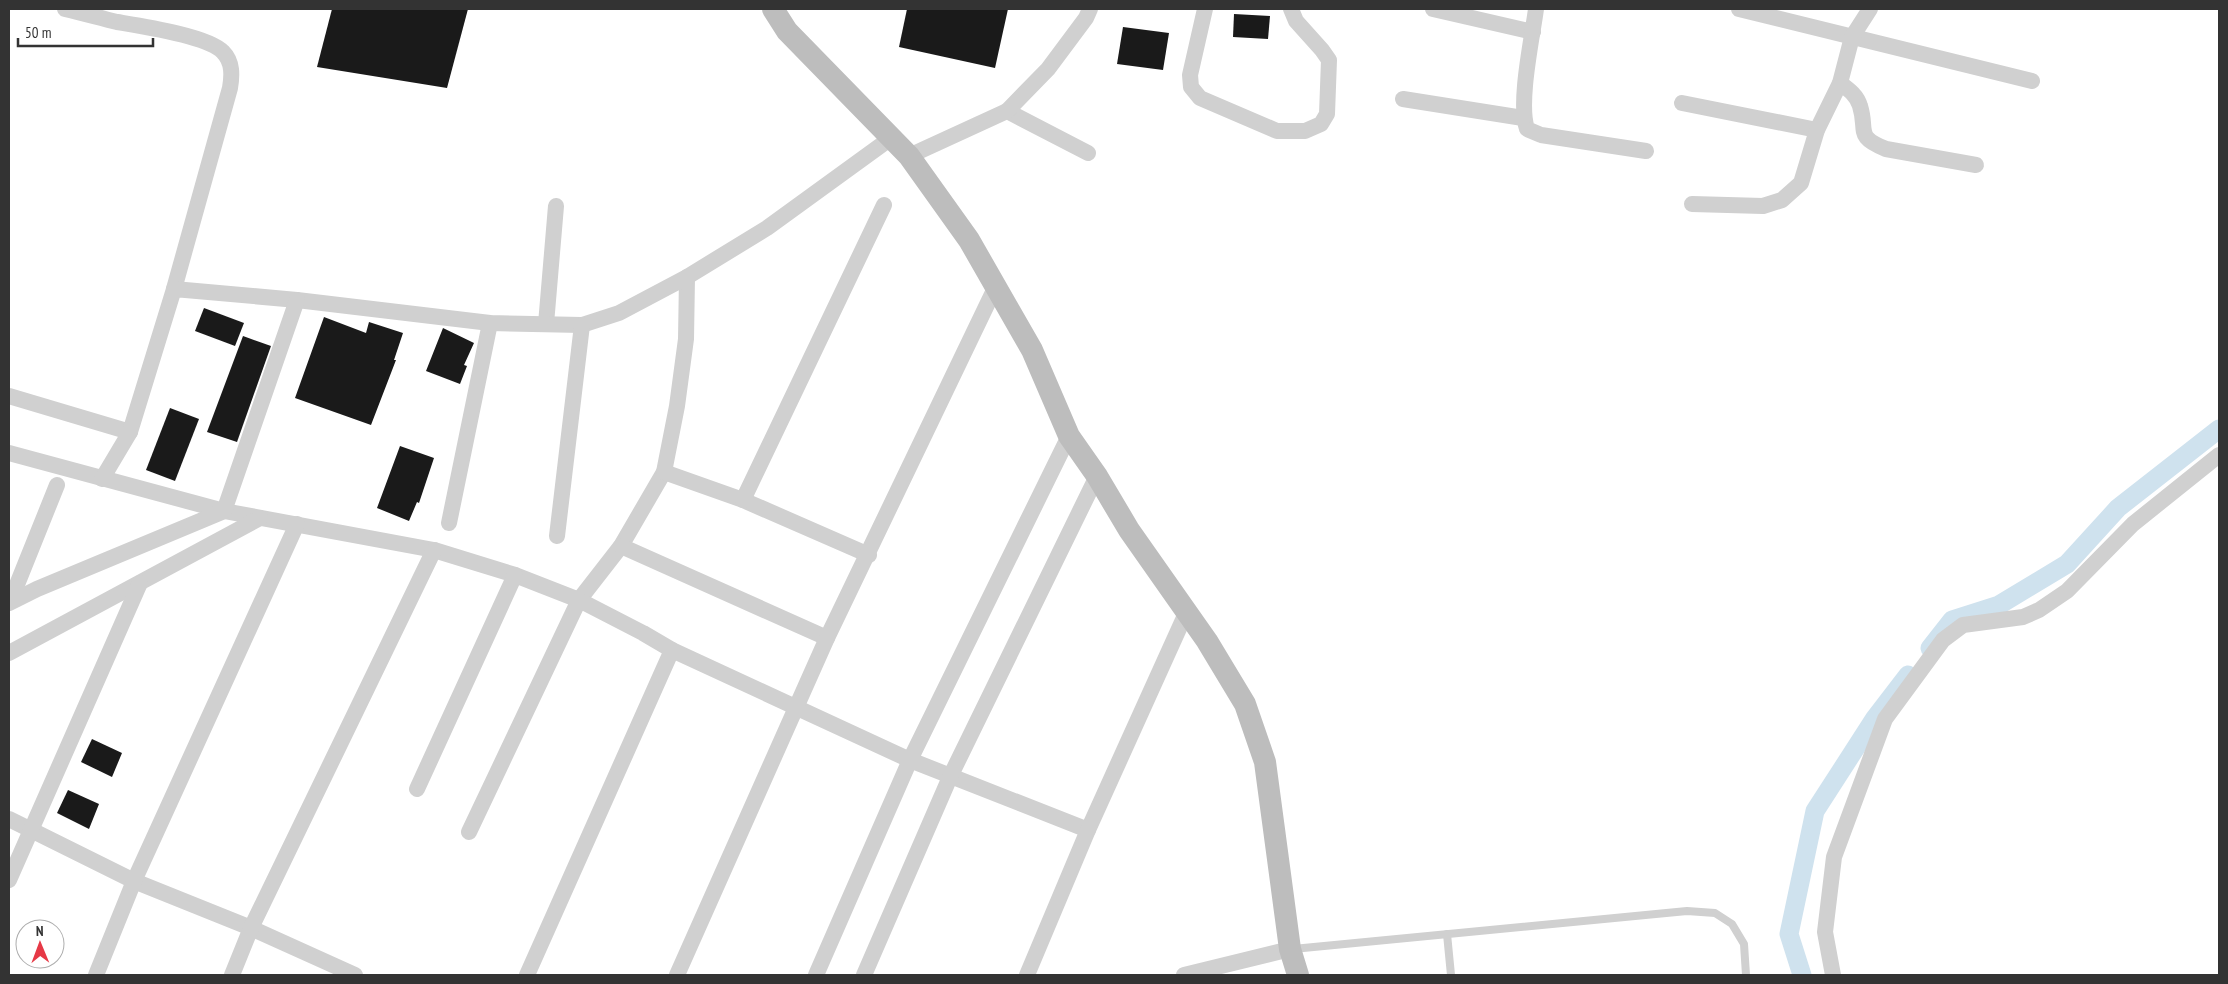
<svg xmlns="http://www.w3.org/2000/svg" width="2228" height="984" viewBox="0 0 2228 984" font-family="'PT Sans Narrow',sans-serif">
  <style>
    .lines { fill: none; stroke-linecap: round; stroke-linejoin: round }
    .canal { stroke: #cfe2ee; stroke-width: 19 }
    .building { fill: #1a1a1a }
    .lane { stroke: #d0d0d0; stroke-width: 8 }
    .street { stroke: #d0d0d0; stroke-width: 16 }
    .secondary { stroke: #bdbdbd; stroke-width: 22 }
  </style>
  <rect width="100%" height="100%" fill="#fff"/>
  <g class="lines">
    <g class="canal">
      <path d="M 1930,648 L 1952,620 L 1999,605 L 2067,564 L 2118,508 L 2219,429"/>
      <path d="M 1802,975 L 1789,934 L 1815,811 L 1875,718 L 1908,675"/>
    </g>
  </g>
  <g class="building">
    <path d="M 332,9 L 468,9 L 447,88 L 317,67 Z"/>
    <path d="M 907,9 L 1008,9 L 995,68 L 899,47 Z"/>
    <path d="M 1234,14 L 1270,16 L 1268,39 L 1233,37 Z"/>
    <path d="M 1123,27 L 1169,33 L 1163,70 L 1117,64 Z"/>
    <path d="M 204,308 L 244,323 L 235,346 L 195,331 Z"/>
    <path d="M 324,317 L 366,333 L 369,322 L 403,333 L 394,360 L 396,360 L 371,425 L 295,398 Z"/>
    <path d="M 443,328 L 474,343 L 464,365 L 467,366 L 460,384 L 426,371 Z"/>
    <path d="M 243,336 L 271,346 L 237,442 L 207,432 Z"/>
    <path d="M 170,408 L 199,419 L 175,481 L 146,470 Z"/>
    <path d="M 400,446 L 434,458 L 419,503 L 417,502 L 409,521 L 377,508 Z"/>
    <path d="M 92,739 L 122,753 L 112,777 L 81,762 Z"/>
    <path d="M 68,790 L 99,804 L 89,829 L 57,813 Z"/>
  </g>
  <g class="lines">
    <g class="lane">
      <path d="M 1447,934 L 1451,975"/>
      <path d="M 1293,949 L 1687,911 L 1715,913 L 1732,924 L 1744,944 L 1746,975"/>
    </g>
    <g class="street">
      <path d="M 65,9 C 83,13 100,18 117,22 C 141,26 208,36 223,52 C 233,62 232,76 230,88 L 174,289"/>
      <path d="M 1205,9 L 1190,75 L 1191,87 L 1200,98 L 1277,131 L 1305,131 L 1321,124 L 1327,114 L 1329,60 L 1322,50 L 1296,21 L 1291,9"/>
      <path d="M 1433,9 L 1533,32"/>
      <path d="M 1536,9 C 1532,39 1518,103 1527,129 L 1541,135 L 1646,151"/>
      <path d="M 1739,9 L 2032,81"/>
      <path d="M 1840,83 C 1848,89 1857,95 1860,106 C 1868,131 1854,136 1886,149 L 1976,165"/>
      <path d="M 1403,99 L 1523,118"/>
      <path d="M 1682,103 L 1817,130"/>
      <path d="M 1007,111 L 1088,153"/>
      <path d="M 909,156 L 1007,111 L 1048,69 L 1086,18 L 1090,9"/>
      <path d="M 1692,204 L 1763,206 L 1782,200 L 1801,183 L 1817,130 L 1840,83 L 1852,37 L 1870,9"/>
      <path d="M 546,324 L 556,206"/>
      <path d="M 9,396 L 130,432"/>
      <path d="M 9,453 L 224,511 L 434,550 L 515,575 L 579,600 L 621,546 L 664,472 L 677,406 L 686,339 L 687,277"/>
      <path d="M 664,472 L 743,500 L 869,555"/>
      <path d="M 102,479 L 130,432 L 174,289 L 297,300 L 490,323 L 582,325 L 619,313 L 687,277 L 767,228 L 891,138"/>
      <path d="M 743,500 L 884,205"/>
      <path d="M 449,523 L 490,323"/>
      <path d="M 557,536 L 582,325"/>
      <path d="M 621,546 L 827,638"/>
      <path d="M 10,602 L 57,485"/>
      <path d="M 9,603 L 37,589 L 224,511 L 297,300"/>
      <path d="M 672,650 L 910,760 L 1088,830"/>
      <path d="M 9,653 L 260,518"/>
      <path d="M 417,789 L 515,575"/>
      <path d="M 9,819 L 134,881 L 251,928 L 355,975"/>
      <path d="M 469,832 L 579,600 L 643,633 L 672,650 L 527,975"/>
      <path d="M 9,880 L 140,583"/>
      <path d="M 96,975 L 134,881 L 297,524"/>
      <path d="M 232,975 L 251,928 L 434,550"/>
      <path d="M 677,975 L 827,638 L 996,286"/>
      <path d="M 816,975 L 910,760 L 1069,436"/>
      <path d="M 864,975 L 950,777 L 1097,476"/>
      <path d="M 1027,975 L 1088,830 L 1187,611"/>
      <path d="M 1184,975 L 1290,949"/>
      <path d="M 1833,975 L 1825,932 L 1834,857 L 1885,719 L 1943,640 L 1963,625 L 2023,617 L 2039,610 L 2067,591 L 2133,524 L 2219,455"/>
    </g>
    <path class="secondary" d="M 773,9 L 787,31 L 909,156 L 969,240 L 1032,350 L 1069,436 L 1097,476 L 1129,530 L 1207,641 L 1245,704 L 1265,762 L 1290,949 L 1298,975"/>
  </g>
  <rect width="2228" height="984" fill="none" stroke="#333333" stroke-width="20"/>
  <g transform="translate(40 944) rotate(359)"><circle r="24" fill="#ffffff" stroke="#adadad"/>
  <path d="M0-4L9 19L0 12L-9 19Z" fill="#e63946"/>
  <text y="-8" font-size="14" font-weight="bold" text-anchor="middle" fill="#333333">N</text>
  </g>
  <path d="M18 38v8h135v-8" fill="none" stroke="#333333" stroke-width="2.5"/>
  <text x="25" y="38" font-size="15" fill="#333333" stroke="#ffffff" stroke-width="4" paint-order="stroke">50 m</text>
</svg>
